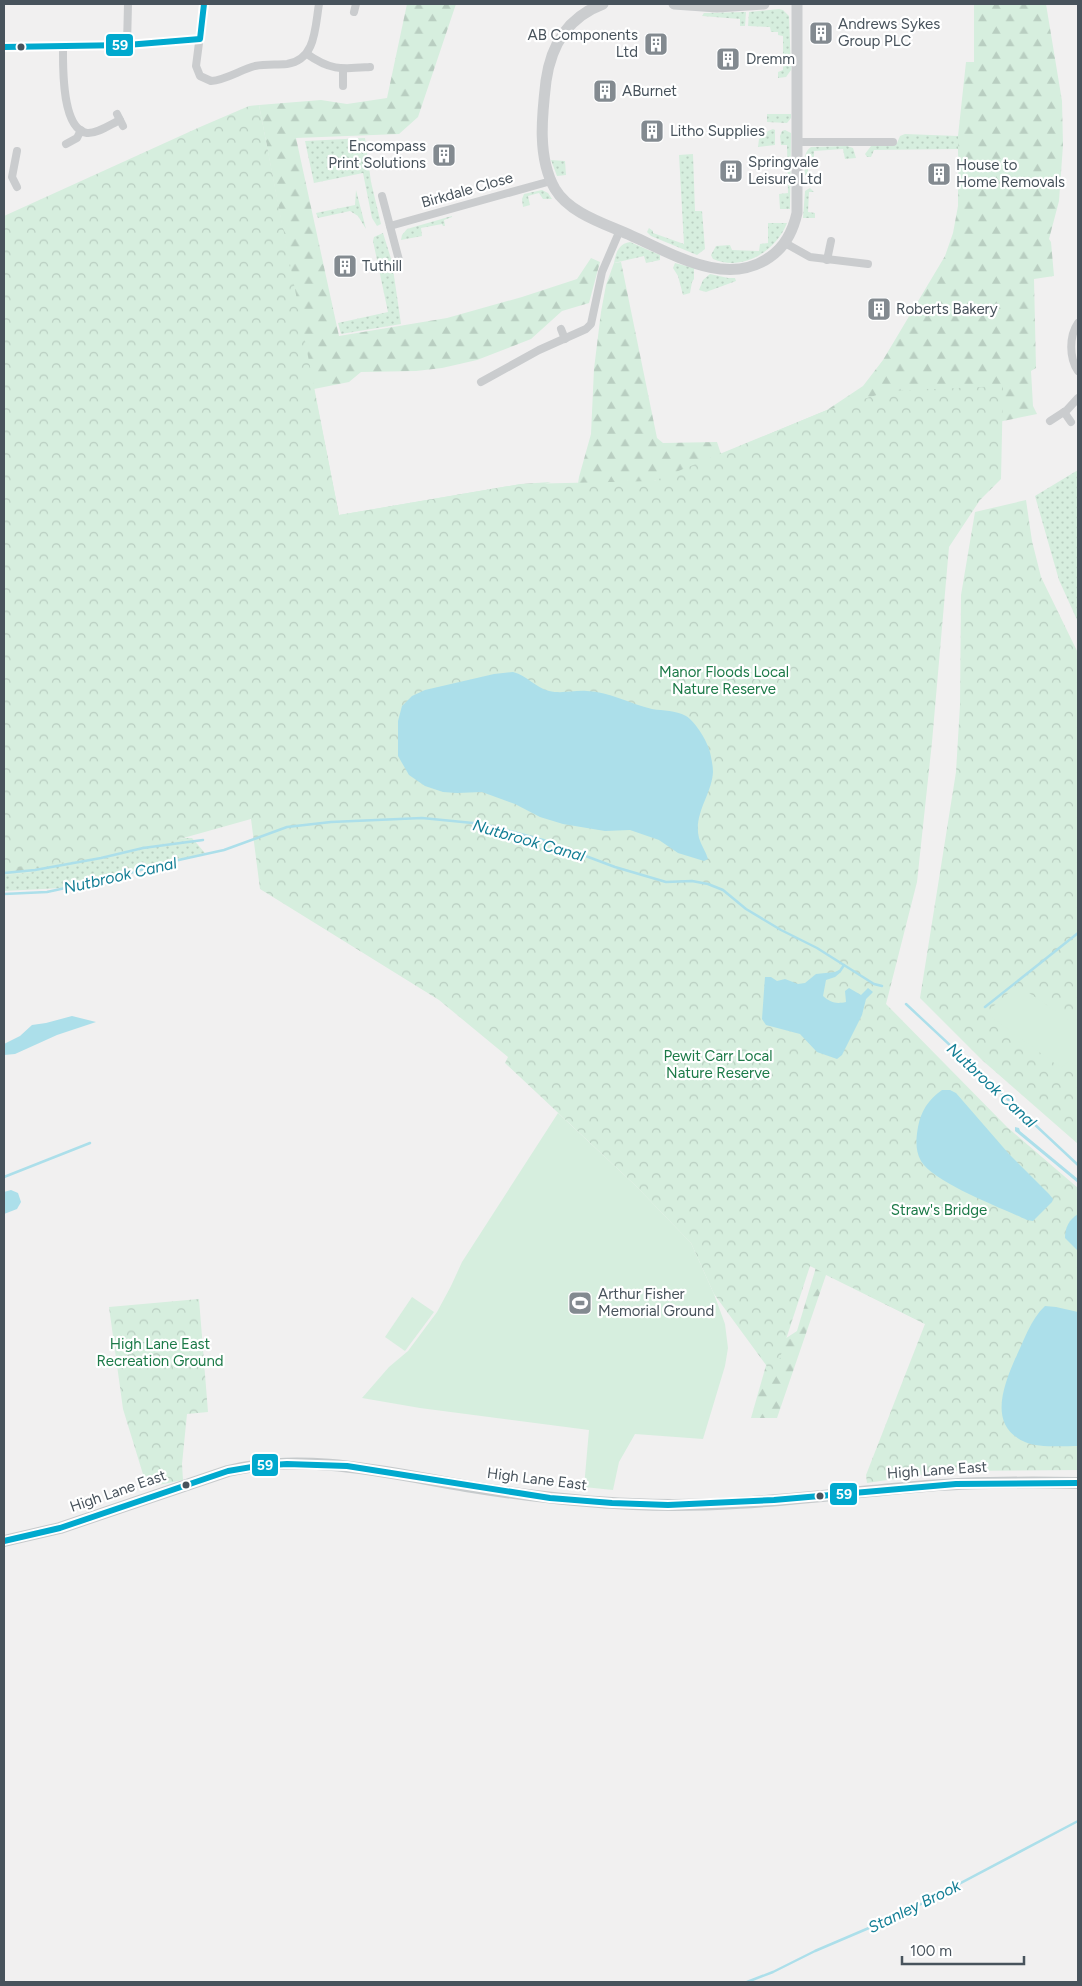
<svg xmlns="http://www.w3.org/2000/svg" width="1082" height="1986" viewBox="0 0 1082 1986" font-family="Figtree,sans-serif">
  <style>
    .grass { fill: url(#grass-dots) }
    .forest { fill: url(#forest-firs) }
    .park { fill: url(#park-crowns) }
    .garden { fill: #d6eede }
    .water { fill: #acdfea }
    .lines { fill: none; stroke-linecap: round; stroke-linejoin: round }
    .stream { stroke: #acdfea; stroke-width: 2.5 }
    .street { stroke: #caccce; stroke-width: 8 }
    .secondary { stroke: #cbcdcf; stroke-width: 11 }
    .primary { stroke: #c6cacc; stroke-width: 12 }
    .bus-1-casing { stroke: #fff; stroke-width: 10 }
    .bus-1 { stroke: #00a9ce; stroke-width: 6 }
    .bus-dot { fill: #48535c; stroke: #fff; stroke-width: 2 }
    .labels { text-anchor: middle; stroke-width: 4.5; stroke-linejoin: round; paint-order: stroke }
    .poi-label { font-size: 15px; fill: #48535c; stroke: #fff; text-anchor: start }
    .street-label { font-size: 15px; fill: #48535c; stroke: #fff }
    .park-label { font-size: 15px; fill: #1c7a48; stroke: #fff }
    .water-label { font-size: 16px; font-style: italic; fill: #137e95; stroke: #fff }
    .line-badge { stroke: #fff; stroke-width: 2 }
    .badge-label { font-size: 14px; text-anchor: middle; font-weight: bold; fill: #fff }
  </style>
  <defs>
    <pattern id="grass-dots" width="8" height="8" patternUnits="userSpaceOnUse" patternTransform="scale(1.25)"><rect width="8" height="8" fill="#d6eede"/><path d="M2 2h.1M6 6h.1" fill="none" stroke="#b9cec1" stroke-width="1.8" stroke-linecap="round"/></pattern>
    <pattern id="forest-firs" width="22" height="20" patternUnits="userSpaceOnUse" patternTransform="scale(1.25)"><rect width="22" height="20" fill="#d6eede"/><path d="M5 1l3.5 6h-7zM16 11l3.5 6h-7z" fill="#b9cec1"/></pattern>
    <pattern id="park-crowns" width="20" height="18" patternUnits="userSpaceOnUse" patternTransform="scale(1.25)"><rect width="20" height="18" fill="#d6eede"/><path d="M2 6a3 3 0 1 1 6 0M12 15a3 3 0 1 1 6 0" fill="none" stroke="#b9cec1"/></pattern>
  </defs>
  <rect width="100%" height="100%" fill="#f1f0f0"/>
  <g class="grass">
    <path d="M 779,9 L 783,10 L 789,16 L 791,70 L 786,77 L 778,78 L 778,72 L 783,70 L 783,36 L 778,35 L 778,32 L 771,32 L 770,27 L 748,26 L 749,12 Z"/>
    <path d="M 746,12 L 745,26 L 740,26 L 740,19 L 702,16 L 704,13 Z"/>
    <path d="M 767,114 L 791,114 L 791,118 L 787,123 L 767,122 Z"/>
    <path d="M 773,129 L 775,130 L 775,145 L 758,147 L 759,139 L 762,138 L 768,131 Z"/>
    <path d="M 785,130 L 791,133 L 790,209 L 780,209 L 779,194 L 788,193 L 787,145 L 781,145 L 780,136 L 782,131 Z"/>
    <path d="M 905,134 L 958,136 L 958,149 L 874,150 L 871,157 L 867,157 L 865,154 L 871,146 L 897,143 L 900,136 Z"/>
    <path d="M 365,138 L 371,182 L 381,224 L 377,226 L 372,218 L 363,173 L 314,183 L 305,141 Z"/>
    <path d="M 847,146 L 853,148 L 856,158 L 845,159 L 843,149 L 814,151 L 814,157 L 808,157 L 808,175 L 814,176 L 809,179 L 805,175 C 805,165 802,153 811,147 Z"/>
    <path d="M 693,154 L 695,211 L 702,211 L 705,249 L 697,255 L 651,236 L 647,232 L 649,228 L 653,231 L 653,233 L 684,244 L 679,155 Z"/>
    <path d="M 551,160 L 565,161 L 566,175 L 557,176 Z"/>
    <path d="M 810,188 L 814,192 L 809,192 L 808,212 L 815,213 L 815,218 L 803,218 L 805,191 Z"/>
    <path d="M 356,190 L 366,229 L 358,216 L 350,211 L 318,218 L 316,213 L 355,205 Z"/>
    <path d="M 542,190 L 548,193 L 552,199 L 543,199 L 539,193 L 528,196 L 530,205 L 523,207 L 522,199 L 524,194 Z"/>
    <path d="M 452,216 L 452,217 L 444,220 L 445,226 L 443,226 L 442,224 L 421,228 L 422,236 L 401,240 L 402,235 L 407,229 Z"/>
    <path d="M 768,223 L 787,223 C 776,251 743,272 713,259 L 711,255 L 716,246 L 730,245 L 732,250 L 759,251 L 760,244 L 768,243 Z"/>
    <path d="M 383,233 L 392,262 L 401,324 L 341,334 L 338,323 L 388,312 L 373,241 L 374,237 Z"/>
    <path d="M 630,242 L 660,255 L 660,260 L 646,263 L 644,256 L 614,263 C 616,253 618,244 630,242 Z"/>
    <path d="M 675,263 L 694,268 L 694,279 L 692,282 L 690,293 L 683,295 L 678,276 L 673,268 Z"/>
    <path d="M 710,274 L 728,278 L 735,278 L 736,281 L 706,292 L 699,290 L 703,280 Z"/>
    <path d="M 1078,470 L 1078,622 L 1059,580 L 1035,496 Z"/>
    <path d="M 185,838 L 192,838 L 205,853 L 112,879 L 62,888 L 4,891 L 4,875 L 34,872 L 34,863 Z"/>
  </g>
  <g class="forest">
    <path d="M 407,4 L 456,4 L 418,117 L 399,134 L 296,138 L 339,336 L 447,318 L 522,297 L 577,279 L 591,258 L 600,262 L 589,303 L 562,311 L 531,339 L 477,360 L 442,368 L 416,371 L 361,372 L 349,382 L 314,389 L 339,515 L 521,484 L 551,482 L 347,546 L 276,406 L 312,382 L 259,105 L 321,100 L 347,104 L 387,98 Z"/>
    <path d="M 974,4 L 1046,4 L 1062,101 L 1063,145 L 1059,201 L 1049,239 L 1051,242 L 1054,276 L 1034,279 L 1036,368 L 1031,371 L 1033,406 L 1037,414 L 993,423 L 884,417 L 575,503 L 579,477 L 591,434 L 594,369 L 601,312 L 606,285 L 614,263 L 621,262 L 657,438 L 663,443 L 717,442 L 721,454 L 827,410 L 863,386 L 883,360 L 945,256 L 953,233 L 958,206 L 958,136 L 966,62 L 974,62 Z"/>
    <path d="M 34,863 L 34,872 L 4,875 L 4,864 Z"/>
    <path d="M 837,1197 L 925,1324 L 826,1275 L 777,1418 L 751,1418 L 771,1348 L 797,1331 Z"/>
  </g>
  <g class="park">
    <path d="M 259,105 L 339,515 L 521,484 L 654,481 L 827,410 L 890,391 L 1003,386 L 1001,479 L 980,500 L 949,547 L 932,742 L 917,882 L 886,1004 L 1007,1127 L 1078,1188 L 1078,1470 L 947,1471 L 867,1483 L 866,1475 L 925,1324 L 810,1266 L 774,1376 L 714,1294 L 691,1243 L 636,1186 L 505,1063 L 508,1057 L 439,1000 L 260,889 L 251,819 L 112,858 L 4,868 L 4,216 L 200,127 L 249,106 Z"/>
    <path d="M 1026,500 L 1032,541 L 1041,577 L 1078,653 L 1078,1144 L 982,1060 L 920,998 L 956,772 L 960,705 L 961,595 L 975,512 Z"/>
    <path d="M 199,1299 L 208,1412 L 187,1414 L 182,1464 L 183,1480 L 154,1486 L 146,1484 L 123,1409 L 109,1307 Z"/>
  </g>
  <g class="garden">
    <path d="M 1078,935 L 1078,958 L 1063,948 Z"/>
    <path d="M 1017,985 L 1078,1026 L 1078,1067 L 1069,1061 L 1061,1068 L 986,1013 Z"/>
    <path d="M 558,1113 L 636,1186 L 691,1243 L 714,1294 L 725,1324 L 728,1348 L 725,1366 L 703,1439 L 635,1434 L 619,1462 L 613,1490 L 584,1487 L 589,1430 L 420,1408 L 362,1398 L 389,1367 L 408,1351 L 437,1312 L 451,1286 L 462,1262 Z"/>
    <path d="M 412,1297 L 434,1312 L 405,1351 L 385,1337 Z"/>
  </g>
  <g class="water">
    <path d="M 513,672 C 528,676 536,688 549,691 C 562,694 574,690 587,691 C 610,692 630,704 652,709 C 664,711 675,710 686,716 C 696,722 710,745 711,757 C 712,762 713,767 713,772 C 712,794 693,814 699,838 C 701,845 706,852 708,859 L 704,861 L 678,853 L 659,840 L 630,830 L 605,831 L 563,824 L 540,817 L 515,804 L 482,792 L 457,793 L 443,792 L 425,786 L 409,775 L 398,756 L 398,721 L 402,706 L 412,696 L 425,690 L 494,674 Z"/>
    <path d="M 839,970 L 841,972 L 835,977 L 826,980 L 823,996 C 831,1003 836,1004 846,1002 L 845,991 L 849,988 L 861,995 L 868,988 L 873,992 L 866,999 L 862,1015 L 842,1055 L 837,1059 L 817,1052 L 800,1034 L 766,1025 L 762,1019 L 765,977 L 771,977 L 777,981 L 785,979 L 798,984 L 805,983 L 816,974 L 835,972 Z"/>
    <path d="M 72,1016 L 96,1022 L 57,1035 L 15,1054 L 4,1055 L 4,1044 L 20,1036 L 32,1025 L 46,1023 Z"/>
    <path d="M 942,1090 L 950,1090 L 956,1093 L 1009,1154 L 1049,1194 L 1053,1199 L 1052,1202 L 1033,1221 L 1027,1220 C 1002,1208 934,1183 921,1161 C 915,1151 916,1138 918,1127 C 921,1111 928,1100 942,1090 Z"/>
    <path d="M 1015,1127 L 1019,1128 L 1020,1131 L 1078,1179 L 1078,1183 L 1015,1131 Z"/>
    <path d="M 11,1190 L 18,1193 L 21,1202 L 17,1209 L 4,1214 L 4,1192 Z"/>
    <path d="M 1078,1214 L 1078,1251 L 1065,1238 C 1065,1227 1069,1220 1078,1214 Z"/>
    <path d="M 1045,1306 L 1056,1307 L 1078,1312 L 1078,1446 C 1064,1446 1038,1448 1025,1442 C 988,1426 1003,1387 1015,1359 C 1024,1341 1030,1320 1045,1306 Z"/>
  </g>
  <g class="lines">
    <g class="stream">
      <path d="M 4,873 L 35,870 L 101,858 L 143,848 L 203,840"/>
      <path d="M 4,894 L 47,892 L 116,877 L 165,863 L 224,850 L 287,827 L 331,822 L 422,818 L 483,824 L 543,840 L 615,867 L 666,882 L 692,881 L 708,884 L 723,890 L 746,909 L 781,930 L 817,948 L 874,984 L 882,986"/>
      <path d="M 840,971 L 844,965"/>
      <path d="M 906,1004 L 1078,1165"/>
      <path d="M 985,1007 L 1078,933"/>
      <path d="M 4,1177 L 90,1143"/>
      <path d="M 747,1982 L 773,1972 L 815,1951 L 904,1913 L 1078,1821"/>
    </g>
    <g class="street">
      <path d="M 204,4 L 196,66 L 200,76 L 211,81 C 226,80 240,70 255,66 C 266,64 276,65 287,64 C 316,60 315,27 319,4"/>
      <path d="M 354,12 L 356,4"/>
      <path d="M 127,45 L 128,4"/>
      <path d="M 63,46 C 63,65 61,129 87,133 C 97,134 111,124 120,120"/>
      <path d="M 4,47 L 127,45 L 200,39"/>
      <path d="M 307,54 C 331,71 342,69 370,67"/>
      <path d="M 343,69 L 343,86"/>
      <path d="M 117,114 L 123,126"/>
      <path d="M 797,142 L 893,142"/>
      <path d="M 66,144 L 77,138 L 81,130"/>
      <path d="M 17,187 L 12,177 L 17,151"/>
      <path d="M 382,196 L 399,260"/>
      <path d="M 390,226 L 551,181"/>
      <path d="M 785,243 L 810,257 L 868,264"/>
      <path d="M 827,260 L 831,241"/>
      <path d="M 1078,323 C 1069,336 1069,358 1078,371"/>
      <path d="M 561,329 L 565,339"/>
      <path d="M 481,382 L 539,350 L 586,329 L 591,324 L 602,272 L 620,230"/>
      <path d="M 1064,412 L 1071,422"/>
      <path d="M 1050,421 L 1067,410 L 1078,398"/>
    </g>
    <g class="secondary">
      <path d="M 603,4 C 568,17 551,45 546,81 C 542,115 537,158 555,189 C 570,214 606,224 632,236 C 673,254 727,288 770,257 C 786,246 793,231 797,213 L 797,4"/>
      <path d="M 674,4 L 717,7 L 764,4"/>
    </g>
    <path class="primary" d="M 4,1541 L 60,1528 L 228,1471 C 306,1452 389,1473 466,1486 C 522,1495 577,1502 633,1504 C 727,1509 821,1495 915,1487 C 970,1482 1024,1482 1078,1483"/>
    <g class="bus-1-casing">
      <g id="bus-1">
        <path d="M 4,47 L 127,45 L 200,39 L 204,4"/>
        <path d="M 4,1541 L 60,1528 L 228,1471 L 257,1466 L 287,1464 L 347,1466 L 550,1498 L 612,1503 L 668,1505 L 774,1500 L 956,1484 L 1078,1483"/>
      </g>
    </g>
    <use href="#bus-1" class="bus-1"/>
  </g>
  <defs>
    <g id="building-square" transform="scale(1.25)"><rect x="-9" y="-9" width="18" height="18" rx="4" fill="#838a90" stroke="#fff"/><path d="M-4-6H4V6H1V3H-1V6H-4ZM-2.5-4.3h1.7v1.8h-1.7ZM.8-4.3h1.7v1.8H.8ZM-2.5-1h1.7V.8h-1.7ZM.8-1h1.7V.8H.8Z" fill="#fff"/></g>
    <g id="stadium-square" transform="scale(1.25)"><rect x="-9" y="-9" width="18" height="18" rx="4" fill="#838a90" stroke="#fff"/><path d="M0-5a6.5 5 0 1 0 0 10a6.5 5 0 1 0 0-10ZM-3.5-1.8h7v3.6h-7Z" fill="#fff"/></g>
  </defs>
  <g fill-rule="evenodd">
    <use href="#building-square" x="821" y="33"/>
    <use href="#building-square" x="656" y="44"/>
    <use href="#building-square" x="728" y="59"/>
    <use href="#building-square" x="605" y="91"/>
    <use href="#building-square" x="652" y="131"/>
    <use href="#building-square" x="444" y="155"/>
    <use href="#building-square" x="731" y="171"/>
    <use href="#building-square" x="939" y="174"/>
    <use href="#building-square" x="345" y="266"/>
    <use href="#building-square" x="879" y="309"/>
    <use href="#stadium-square" x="580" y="1303"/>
  </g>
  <g class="bus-dot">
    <circle cx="21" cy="47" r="4.5"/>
    <circle cx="186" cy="1485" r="4.5"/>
    <circle cx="820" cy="1496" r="4.5"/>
  </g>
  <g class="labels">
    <g class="poi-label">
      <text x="838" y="29">Andrews Sykes<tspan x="838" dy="17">Group PLC</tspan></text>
      <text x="638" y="40" text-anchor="end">AB Components<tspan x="638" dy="17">Ltd</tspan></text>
      <text x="746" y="64">Dremm</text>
      <text x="622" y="96">ABurnet</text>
      <text x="670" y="136">Litho Supplies</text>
      <text x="426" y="151" text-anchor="end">Encompass<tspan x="426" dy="17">Print Solutions</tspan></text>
      <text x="748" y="167">Springvale<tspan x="748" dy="17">Leisure Ltd</tspan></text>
      <text x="956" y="170">House to<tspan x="956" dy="17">Home Removals</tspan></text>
      <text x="362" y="271">Tuthill</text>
      <text x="896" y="314">Roberts Bakery</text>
      <text x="598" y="1299">Arthur Fisher<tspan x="598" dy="17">Memorial Ground</tspan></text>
    </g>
    <g class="street-label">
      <text transform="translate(467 190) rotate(-16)" y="5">Birkdale Close</text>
      <text transform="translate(937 1470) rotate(-4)" y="5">High Lane East</text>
      <text transform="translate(537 1479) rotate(7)" y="5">High Lane East</text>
      <text transform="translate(118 1491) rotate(-19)" y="5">High Lane East</text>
    </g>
    <g class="park-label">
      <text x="724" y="677">Manor Floods Local<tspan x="724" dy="17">Nature Reserve</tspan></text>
      <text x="718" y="1061">Pewit Carr Local<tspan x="718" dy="17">Nature Reserve</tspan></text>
      <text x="939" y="1215">Straw's Bridge</text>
      <text x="160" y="1349">High Lane East<tspan x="160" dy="17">Recreation Ground</tspan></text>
    </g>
    <g class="water-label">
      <text transform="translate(529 840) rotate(16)" y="6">Nutbrook Canal</text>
      <text transform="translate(120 875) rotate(-13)" y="6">Nutbrook Canal</text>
      <text transform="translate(992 1085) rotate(43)" y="6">Nutbrook Canal</text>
      <text transform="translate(914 1906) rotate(-26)" y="6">Stanley Brook</text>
    </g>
  </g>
  <g class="line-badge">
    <rect x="105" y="33" width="29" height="24" rx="5" fill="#00a9ce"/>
    <rect x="251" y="1453" width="28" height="24" rx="5" fill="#00a9ce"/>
    <rect x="829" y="1482" width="29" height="24" rx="5" fill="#00a9ce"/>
  </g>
  <g class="badge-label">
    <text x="120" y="50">59</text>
    <text x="265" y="1470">59</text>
    <text x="844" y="1499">59</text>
  </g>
  <rect width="1082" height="1986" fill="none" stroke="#48535c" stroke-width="10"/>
  <path d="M902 1956v8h122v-8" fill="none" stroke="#48535c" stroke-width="2.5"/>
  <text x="910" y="1956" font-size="15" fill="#48535c" stroke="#ffffff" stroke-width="4" paint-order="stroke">100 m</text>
</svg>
